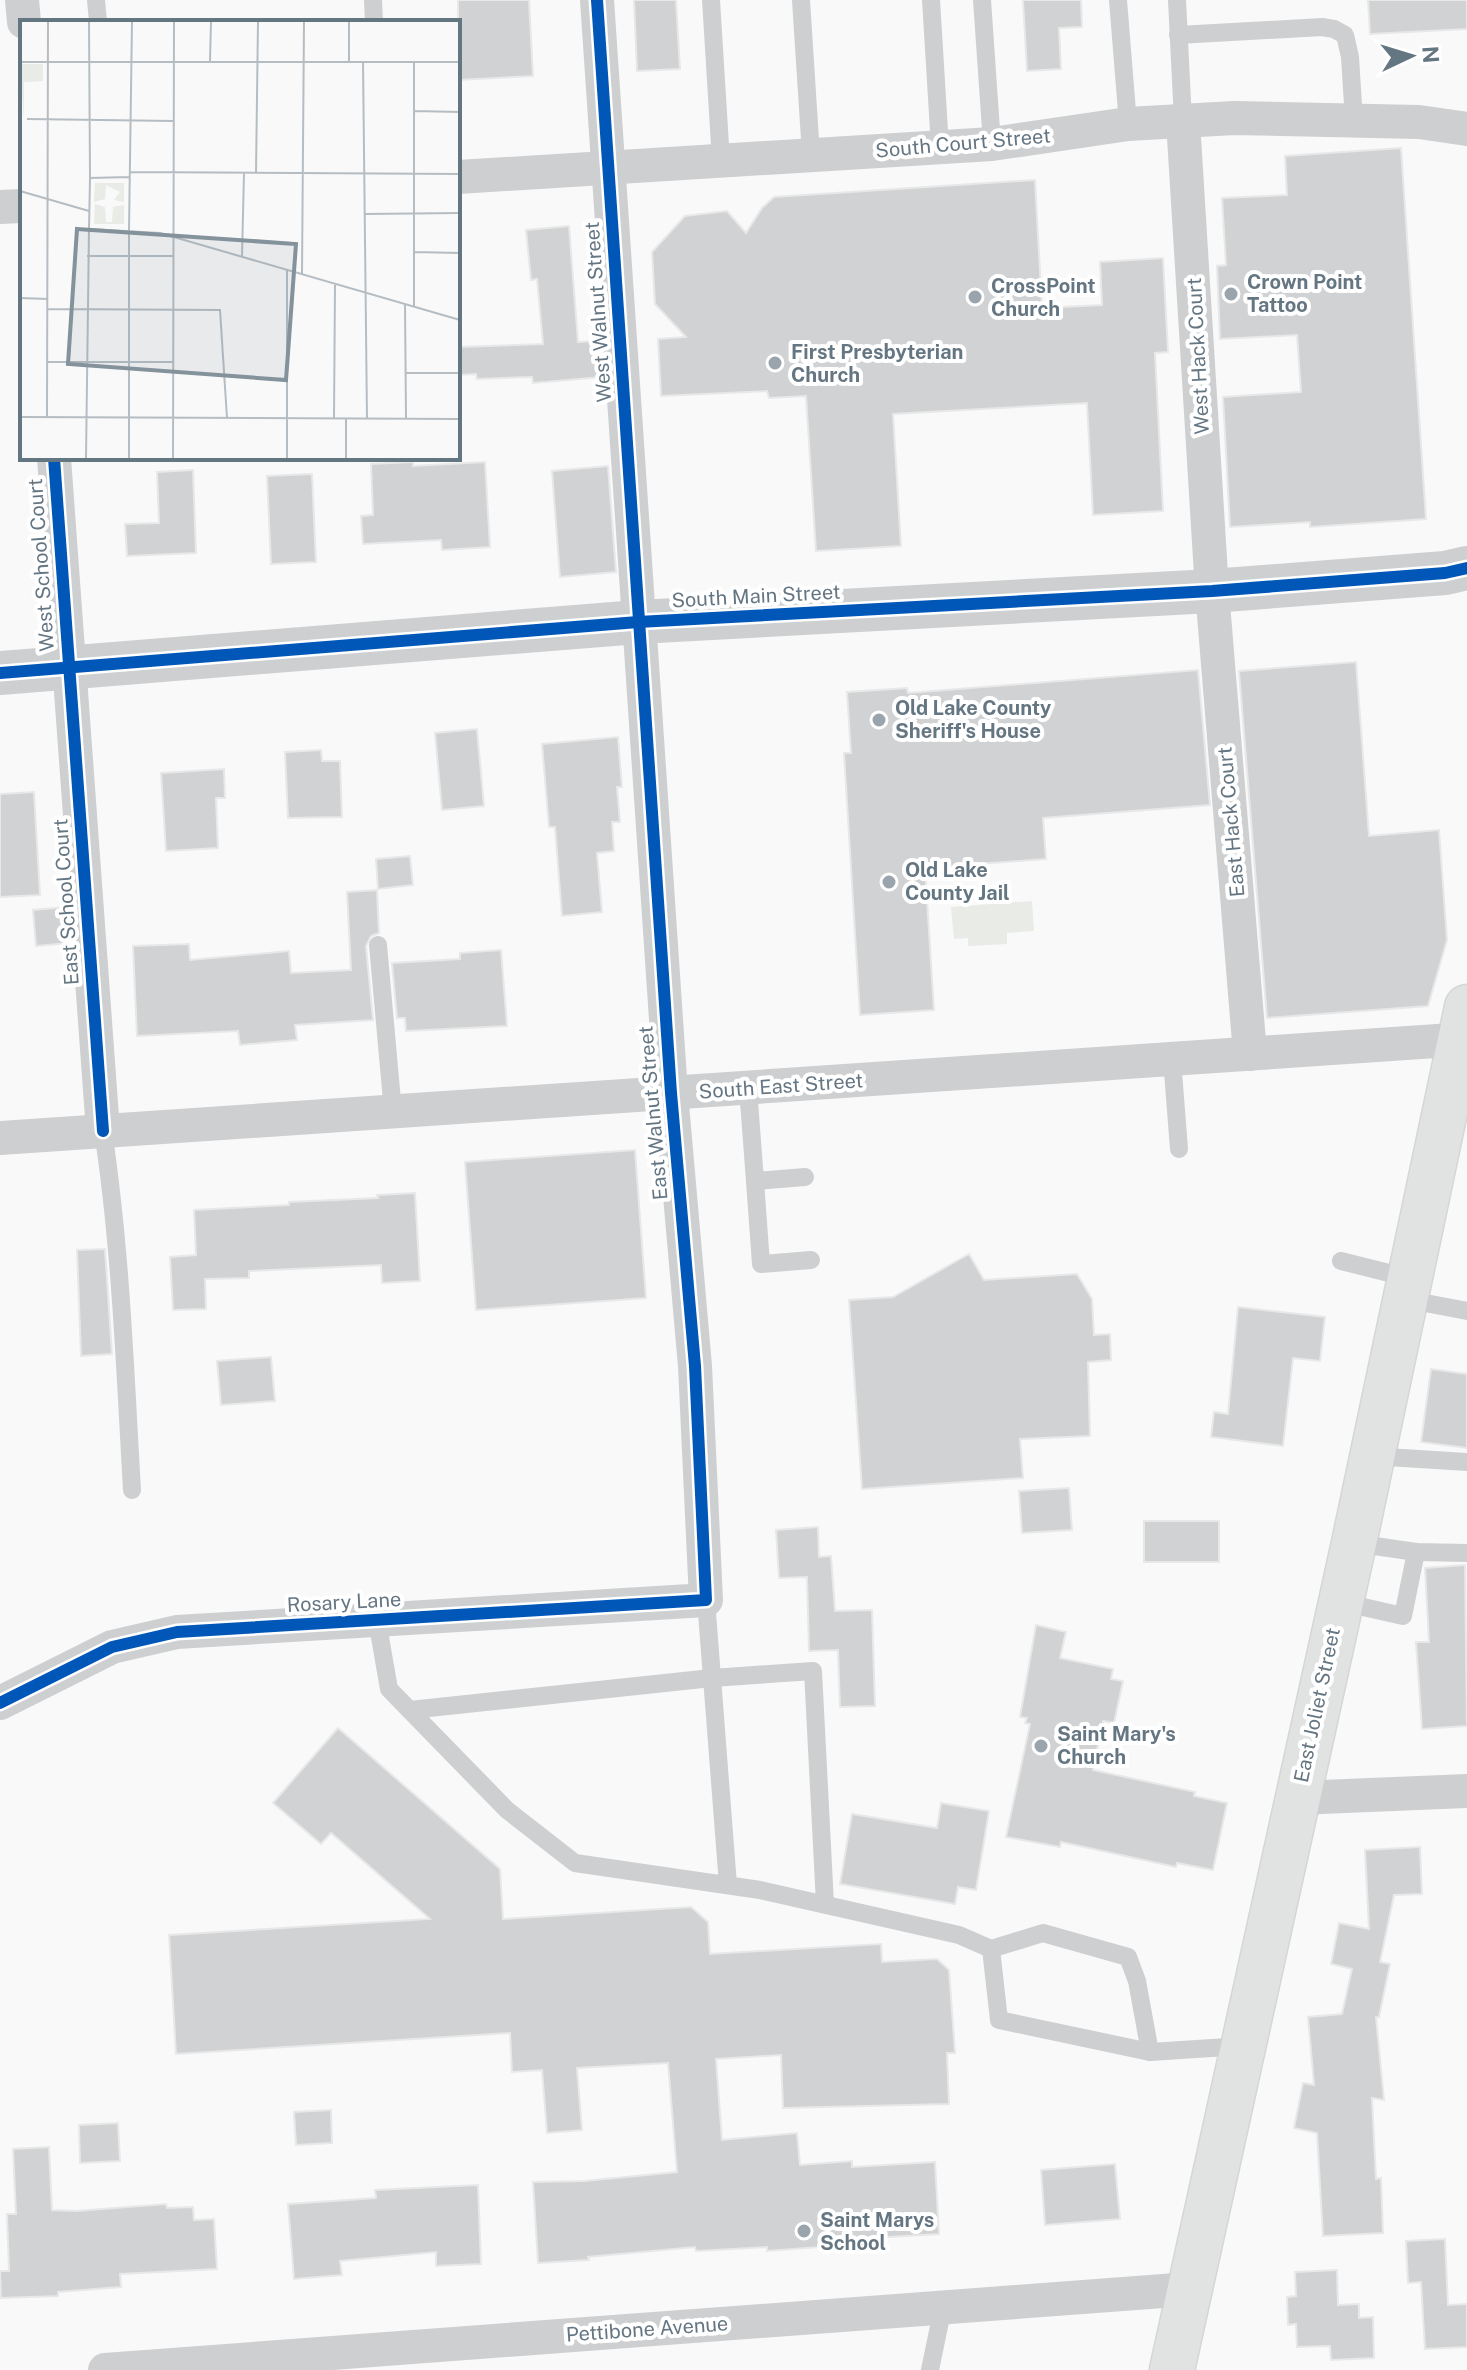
<svg xmlns="http://www.w3.org/2000/svg" width="1467" height="2370" viewBox="0 0 1467 2370" font-family="'Public Sans',sans-serif">
  <style>
    .green { fill: #e8ebe6 }
    .building { fill: #d0d2d3; stroke: #e8e8e8; stroke-width: 2 }
    .lines { fill: none; stroke-linecap: round; stroke-linejoin: round }
    .primary-casing { stroke: #d5d6d7; stroke-width: 47 }
    .service { stroke: #cecfd0; stroke-width: 18 }
    .minor { stroke: #cecfd0; stroke-width: 34 }
    .tertiary { stroke: #cecfd0; stroke-width: 44 }
    .primary { stroke: #e1e2e2; stroke-width: 44 }
    .cycleway-casing { stroke: #fff; stroke-width: 17 }
    .cycleway { stroke: #0057b8; stroke-width: 12 }
    .poi-dot { fill: #99a4ac; stroke: #fff; stroke-width: 3 }
    .labels { text-anchor: middle; stroke-width: 8; stroke-linejoin: round; paint-order: stroke }
    .street-label { font-size: 20px; fill: #657683; stroke: #fff }
    .poi-label { font-size: 20px; font-weight: bold; fill: #657683; stroke: #fff; text-anchor: start }
    .inset-road { fill: none; stroke: #b5bdc3; stroke-width: 2 }
    .view { fill: #84929c; fill-opacity: 0.15; stroke: #84929c; stroke-width: 4 }
    .inset-edge { fill: none; stroke: #657683; stroke-width: 4 }
  </style>
  <rect width="100%" height="100%" fill="#f9f9f9"/>
  <path class="green" d="M 1032,901 L 1034,931 L 1007,933 L 1007,944 L 968,946 L 968,938 L 954,939 L 951,907 Z"/>
  <g class="building">
    <path d="M 458,0 L 529,0 L 533,76 L 458,80 Z"/>
    <path d="M 634,0 L 676,0 L 680,69 L 637,71 Z"/>
    <path d="M 1023,0 L 1081,0 L 1082,27 L 1059,28 L 1061,69 L 1027,71 Z"/>
    <path d="M 1368,0 L 1467,0 L 1467,29 L 1370,34 Z"/>
    <path d="M 1401,148 L 1426,519 L 1310,527 L 1310,522 L 1230,527 L 1223,397 L 1301,392 L 1297,335 L 1220,339 L 1217,266 L 1226,265 L 1222,198 L 1287,195 L 1285,156 Z"/>
    <path d="M 1035,180 L 1042,308 L 1102,305 L 1100,262 L 1163,258 L 1168,352 L 1155,353 L 1163,511 L 1093,515 L 1087,403 L 893,414 L 901,546 L 816,551 L 806,396 L 769,398 L 767,391 L 661,396 L 658,339 L 686,337 L 655,304 L 652,252 L 685,216 L 727,211 L 746,233 L 762,208 L 774,197 Z"/>
    <path d="M 569,226 L 578,342 L 600,341 L 602,377 L 533,383 L 532,377 L 477,379 L 476,374 L 458,375 L 458,347 L 543,344 L 537,279 L 531,280 L 526,230 Z"/>
    <path d="M 413,462 L 413,466 L 485,462 L 490,547 L 442,550 L 441,540 L 363,544 L 361,516 L 373,515 L 371,464 Z"/>
    <path d="M 608,466 L 616,572 L 560,577 L 552,471 Z"/>
    <path d="M 193,470 L 196,553 L 127,556 L 125,524 L 159,523 L 157,472 Z"/>
    <path d="M 312,474 L 316,562 L 271,564 L 267,476 Z"/>
    <path d="M 1356,662 L 1369,836 L 1439,830 L 1447,940 L 1428,1006 L 1267,1018 L 1239,671 Z"/>
    <path d="M 1198,670 L 1210,805 L 1043,818 L 1046,859 L 925,868 L 934,1010 L 860,1015 L 844,753 L 851,753 L 847,692 L 907,688 L 908,693 Z"/>
    <path d="M 477,729 L 484,806 L 442,810 L 435,733 Z"/>
    <path d="M 618,737 L 622,787 L 617,787 L 620,822 L 612,822 L 614,851 L 597,853 L 602,912 L 562,916 L 555,827 L 549,827 L 542,744 Z"/>
    <path d="M 321,750 L 322,761 L 340,761 L 342,817 L 288,818 L 285,752 Z"/>
    <path d="M 224,769 L 225,798 L 216,798 L 218,848 L 166,851 L 161,773 Z"/>
    <path d="M 34,792 L 40,895 L 0,897 L 0,794 Z"/>
    <path d="M 410,856 L 413,885 L 378,889 L 376,859 Z"/>
    <path d="M 377,890 L 379,933 L 371,936 L 366,946 L 373,1020 L 295,1025 L 297,1040 L 240,1045 L 238,1031 L 137,1036 L 133,946 L 189,944 L 190,960 L 289,951 L 291,973 L 351,970 L 347,892 Z"/>
    <path d="M 67,907 L 69,943 L 36,946 L 33,910 Z"/>
    <path d="M 501,950 L 507,1026 L 406,1031 L 405,1018 L 397,1018 L 392,963 L 460,959 L 460,953 Z"/>
    <path d="M 635,1150 L 646,1298 L 476,1310 L 465,1162 Z"/>
    <path d="M 415,1193 L 420,1281 L 382,1283 L 381,1265 L 249,1271 L 249,1278 L 205,1279 L 206,1309 L 173,1310 L 170,1257 L 196,1255 L 194,1210 L 289,1205 L 289,1202 L 378,1198 L 377,1195 Z"/>
    <path d="M 105,1249 L 112,1354 L 81,1356 L 77,1250 Z"/>
    <path d="M 969,1254 L 984,1280 L 1077,1274 L 1092,1299 L 1094,1335 L 1110,1334 L 1111,1360 L 1088,1362 L 1090,1436 L 1020,1439 L 1023,1478 L 862,1489 L 849,1300 L 893,1297 Z"/>
    <path d="M 1238,1307 L 1325,1317 L 1320,1361 L 1293,1358 L 1283,1446 L 1211,1437 L 1214,1412 L 1228,1414 Z"/>
    <path d="M 271,1357 L 275,1401 L 221,1405 L 217,1361 Z"/>
    <path d="M 1431,1369 L 1467,1374 L 1467,1448 L 1421,1442 Z"/>
    <path d="M 1069,1488 L 1072,1530 L 1022,1533 L 1019,1491 Z"/>
    <rect x="1144" y="1521" width="75" height="41"/>
    <path d="M 818,1527 L 819,1557 L 831,1556 L 835,1611 L 872,1610 L 875,1706 L 840,1707 L 838,1650 L 809,1651 L 807,1577 L 779,1578 L 776,1530 Z"/>
    <path d="M 1465,1565 L 1467,1726 L 1422,1729 L 1416,1642 L 1429,1642 L 1425,1568 Z"/>
    <path d="M 1036,1625 L 1066,1632 L 1060,1658 L 1113,1669 L 1111,1679 L 1123,1681 L 1114,1723 L 1103,1721 L 1093,1770 L 1195,1792 L 1194,1796 L 1227,1803 L 1213,1870 L 1177,1863 L 1176,1867 L 1061,1842 L 1060,1847 L 1006,1837 L 1030,1724 L 1025,1723 L 1027,1718 L 1020,1717 Z"/>
    <path d="M 338,1728 L 500,1869 L 503,1919 L 691,1907 L 708,1922 L 710,1954 L 881,1944 L 882,1962 L 937,1959 L 949,1970 L 955,2053 L 947,2053 L 949,2104 L 783,2108 L 781,2055 L 716,2059 L 722,2140 L 797,2133 L 800,2165 L 852,2161 L 852,2167 L 935,2162 L 939,2234 L 873,2238 L 873,2243 L 767,2251 L 767,2247 L 696,2251 L 695,2247 L 588,2257 L 589,2260 L 538,2263 L 533,2182 L 584,2181 L 677,2172 L 668,2063 L 577,2068 L 582,2130 L 547,2133 L 542,2070 L 512,2072 L 510,2033 L 176,2054 L 169,1935 L 430,1919 L 331,1833 L 321,1844 L 273,1803 Z"/>
    <path d="M 941,1803 L 989,1811 L 976,1890 L 958,1887 L 955,1904 L 840,1884 L 852,1814 L 937,1828 Z"/>
    <path d="M 1420,1847 L 1422,1894 L 1394,1895 L 1380,1962 L 1390,1964 L 1379,2017 L 1376,2017 L 1384,2100 L 1372,2098 L 1376,2179 L 1381,2178 L 1383,2233 L 1323,2236 L 1317,2133 L 1294,2128 L 1303,2083 L 1314,2085 L 1308,2017 L 1342,2014 L 1352,1969 L 1331,1964 L 1339,1923 L 1369,1929 L 1365,1850 Z"/>
    <path d="M 331,2110 L 332,2143 L 296,2145 L 294,2112 Z"/>
    <path d="M 118,2123 L 120,2161 L 80,2163 L 79,2125 Z"/>
    <path d="M 49,2147 L 52,2210 L 76,2211 L 166,2204 L 167,2208 L 193,2207 L 194,2220 L 214,2219 L 217,2269 L 120,2274 L 121,2287 L 58,2292 L 58,2296 L 1,2298 L 0,2271 L 9,2271 L 7,2214 L 16,2214 L 13,2149 Z"/>
    <path d="M 1115,2164 L 1120,2219 L 1045,2225 L 1041,2170 Z"/>
    <path d="M 478,2185 L 481,2264 L 436,2266 L 436,2252 L 340,2261 L 342,2275 L 294,2279 L 288,2204 L 376,2198 L 375,2190 Z"/>
    <path d="M 1445,2239 L 1448,2305 L 1467,2304 L 1467,2347 L 1425,2349 L 1421,2282 L 1408,2283 L 1406,2241 Z"/>
    <path d="M 1337,2270 L 1338,2305 L 1359,2304 L 1359,2318 L 1373,2317 L 1374,2358 L 1331,2360 L 1330,2346 L 1297,2347 L 1296,2324 L 1288,2325 L 1287,2297 L 1296,2296 L 1295,2272 Z"/>
  </g>
  <g class="lines">
    <g class="primary-casing">
      <path id="primary" d="M 1172,2370 L 1354,1543 L 1467,1007"/>
    </g>
    <g class="service">
      <path d="M 96,0 L 98,22"/>
      <path d="M 373,0 L 374,22"/>
      <path d="M 711,0 L 721,161"/>
      <path d="M 801,0 L 811,155"/>
      <path d="M 931,0 L 940,147"/>
      <path d="M 982,0 L 992,144"/>
      <path d="M 1118,0 L 1128,124"/>
      <path d="M 1177,0 L 1183,121"/>
      <path d="M 1178,35 L 1322,27 L 1334,29 L 1345,35 L 1350,57 L 1354,121"/>
      <path d="M 378,945 L 393,1112"/>
      <path d="M 1172,1059 L 1179,1149"/>
      <path d="M 748,1088 L 755,1181 L 805,1177"/>
      <path d="M 103,1131 C 121,1250 125,1370 132,1490"/>
      <path d="M 755,1181 L 761,1264 L 811,1260"/>
      <path d="M 1341,1261 L 1409,1278"/>
      <path d="M 1404,1299 L 1467,1311"/>
      <path d="M 1371,1456 L 1467,1462"/>
      <path d="M 1354,1543 L 1416,1552 L 1467,1553"/>
      <path d="M 706,1600 L 728,1885"/>
      <path d="M 1341,1602 L 1403,1616 L 1416,1552"/>
      <path d="M 377,1620 L 389,1689 L 507,1810 L 575,1863 L 760,1890 L 959,1935 L 991,1949 L 999,2020 L 1150,2052 L 1243,2046"/>
      <path d="M 410,1710 L 712,1678 L 813,1671 L 825,1904"/>
      <path d="M 991,1949 L 1043,1933 L 1128,1957 L 1137,1981 L 1150,2052"/>
      <path d="M 930,2370 L 943,2307"/>
    </g>
    <g class="minor">
      <path d="M 22,0 L 24,22"/>
      <path d="M 1183,121 L 1212,591 L 1250,1054"/>
      <path d="M 458,177 L 992,144 L 1128,124 L 1234,118 L 1419,122 L 1467,129"/>
      <path d="M 0,207 L 22,206"/>
      <path d="M 54,458 L 103,1131"/>
      <path d="M 0,1138 L 1467,1039"/>
      <path d="M 0,1703 L 112,1647 L 177,1632 L 706,1600 L 695,1366 L 671,1093 L 597,0"/>
      <path d="M 1297,1798 L 1467,1791"/>
      <path d="M 105,2370 L 1190,2289"/>
    </g>
    <path class="tertiary" d="M 0,673 L 638,622 L 1212,591 L 1445,573 L 1467,568"/>
    <use href="#primary" class="primary"/>
    <g class="cycleway-casing">
      <g id="cycleway">
        <path d="M 54,458 L 103,1131"/>
        <path d="M 0,673 L 638,622 L 1212,591 L 1445,573 L 1467,568"/>
        <path d="M 0,1703 L 112,1647 L 177,1632 L 706,1600 L 695,1366 L 671,1093 L 597,0"/>
      </g>
    </g>
    <use href="#cycleway" class="cycleway"/>
  </g>
  <g class="poi-dot">
    <circle cx="1231" cy="294" r="8"/>
    <circle cx="975" cy="297" r="8"/>
    <circle cx="775" cy="363" r="8"/>
    <circle cx="879" cy="720" r="8"/>
    <circle cx="889" cy="882" r="8"/>
    <circle cx="1041" cy="1746" r="8"/>
    <circle cx="804" cy="2231" r="8"/>
  </g>
  <g class="labels">
    <g class="street-label">
      <text transform="translate(963 143) rotate(-5)" y="7">South Court Street</text>
      <text transform="translate(598 312) rotate(-94)" y="7">West Walnut Street</text>
      <text transform="translate(1198 356) rotate(-93)" y="7">West Hack Court</text>
      <text transform="translate(41 565) rotate(-94)" y="7">West School Court</text>
      <text transform="translate(756 596) rotate(-3)" y="7">South Main Street</text>
      <text transform="translate(1231 822) rotate(-95)" y="7">East Hack Court</text>
      <text transform="translate(66 902) rotate(-94)" y="7">East School Court</text>
      <text transform="translate(781 1086) rotate(-4)" y="7">South East Street</text>
      <text transform="translate(653 1113) rotate(-95)" y="7">East Walnut Street</text>
      <text transform="translate(344 1602) rotate(-3)" y="7">Rosary Lane</text>
      <text transform="translate(1317 1705) rotate(-78)" y="7">East Joliet Street</text>
      <text transform="translate(647 2329) rotate(-4)" y="7">Pettibone Avenue</text>
    </g>
    <g class="poi-label">
      <text x="1247" y="289">Crown Point<tspan x="1247" dy="23">Tattoo</tspan></text>
      <text x="991" y="293">CrossPoint<tspan x="991" dy="23">Church</tspan></text>
      <text x="791" y="359">First Presbyterian<tspan x="791" dy="23">Church</tspan></text>
      <text x="895" y="715">Old Lake County<tspan x="895" dy="23">Sheriff's House</tspan></text>
      <text x="905" y="877">Old Lake<tspan x="905" dy="23">County Jail</tspan></text>
      <text x="1057" y="1741">Saint Mary's<tspan x="1057" dy="23">Church</tspan></text>
      <text x="820" y="2227">Saint Marys<tspan x="820" dy="23">School</tspan></text>
    </g>
  </g>
  <g transform="translate(20 20)">
    <rect width="440" height="440" fill="#f9f9f9"/>
    <path d="M 0,44 L 23,44 L 23,61 L 4,62 L 4,100 ZM 75,163 L 104,163 L 104,182 L 94,180 L 100,172 L 86,165 L 85,179 L 74,182 ZM 75,184 L 85,187 L 86,202 L 92,202 L 93,187 L 104,185 L 104,204 L 74,204 Z" fill="#e8ebe6"/>
    <path class="inset-road" d="M 69,1 L 70,158M 329,1 L 329,41M 190,41 L 191,1M 343,41 L 347,399M 0,42 L 440,42M 394,91 L 440,92M 7,99 L 154,101M 110,152 L 440,154M 236,153 L 238,1M 109,157 L 70,158 L 69,209 L 140,213 L 440,300M 0,171 L 69,191M 345,194 L 440,193M 109,210 L 109,439M 109,210 L 112,1M 394,232 L 440,233M 67,236 L 153,236M 222,236 L 224,153M 282,254 L 284,1M 0,278 L 28,279M 385,284 L 386,398M 394,286 L 394,42M 27,289 L 200,290 L 207,398M 27,342 L 153,342M 385,353 L 440,353M 0,397 L 440,399M 27,397 L 28,1M 314,398 L 315,265M 326,398 L 326,439M 66,439 L 69,209M 153,439 L 154,1M 267,439 L 267,249"/>
    <path class="view" d="M 57,209 L 276,224 L 266,360 L 48,344 Z"/>
    <rect width="440" height="440" class="inset-edge"/>
  </g>
  <g transform="translate(1411 56) rotate(86)" stroke="#ffffff" stroke-width="6" paint-order="stroke">
  <path d="M0-6L14 30L0 20L-14 30Z" fill="#657683"/>
  <text y="-12" font-size="22" font-weight="bold" text-anchor="middle" fill="#657683">N</text>
  </g>
</svg>
